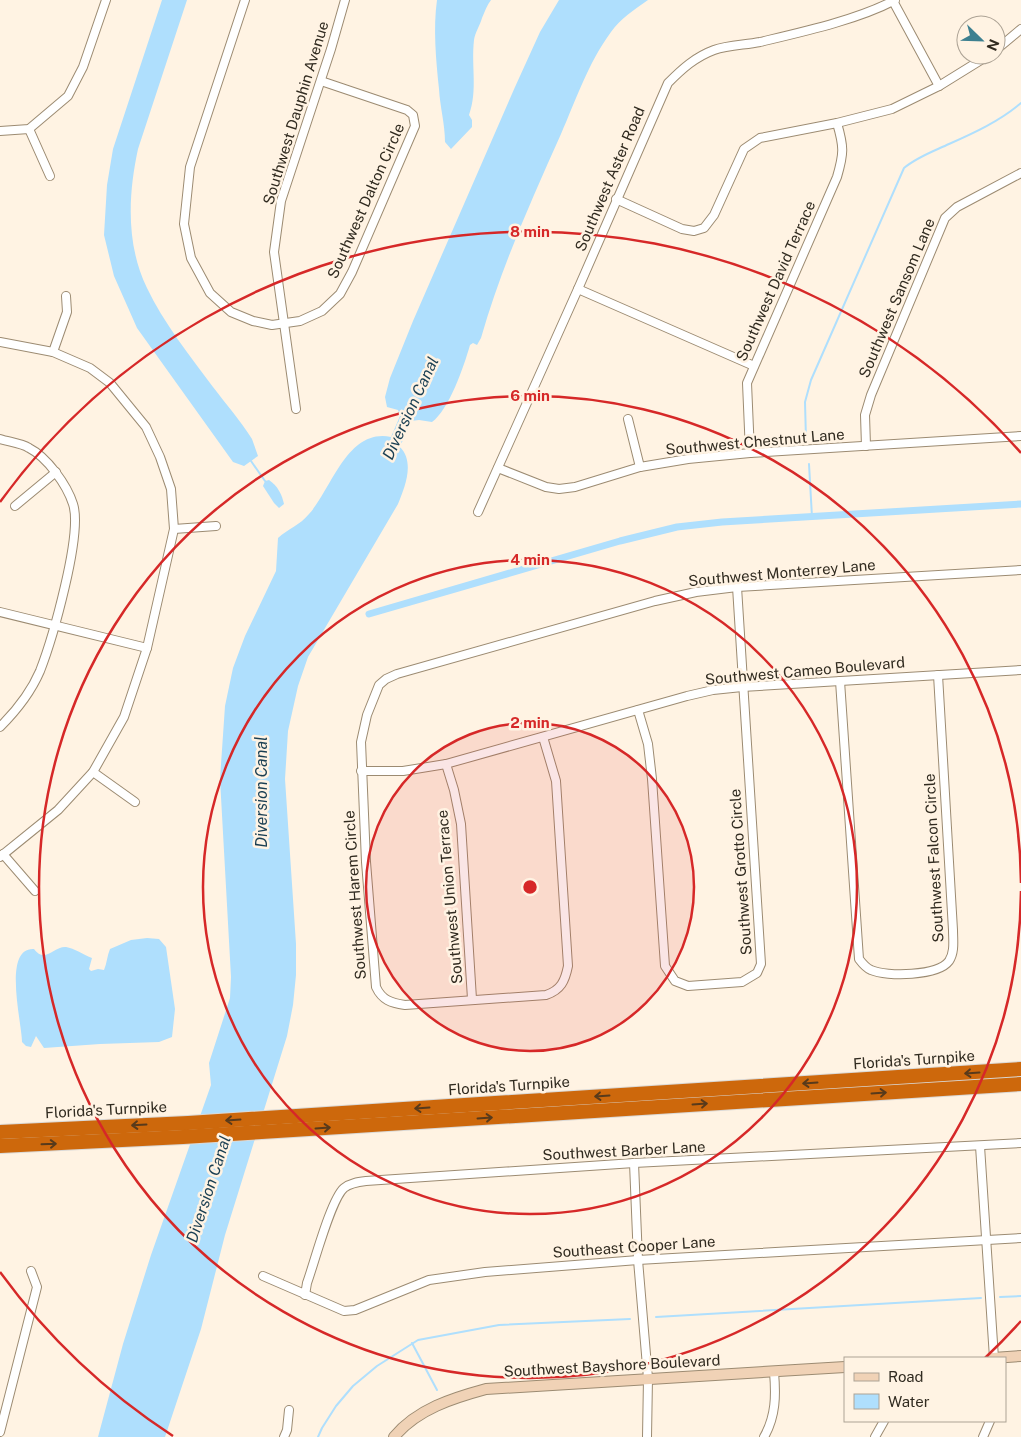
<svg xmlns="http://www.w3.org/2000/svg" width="1021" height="1437" viewBox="0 0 1021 1437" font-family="'Public Sans',sans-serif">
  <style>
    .water { fill: #afdffd }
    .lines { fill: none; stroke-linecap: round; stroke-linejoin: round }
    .stream { stroke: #afdffd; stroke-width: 2 }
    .canal { stroke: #afdffd; stroke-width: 7 }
    .street-casing { stroke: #9c8b72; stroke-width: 10 }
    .secondary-casing { stroke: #9c8b72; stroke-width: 12 }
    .highway-casing { stroke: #dad9d7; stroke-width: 16 }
    .street { stroke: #fff; stroke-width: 8 }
    .secondary { stroke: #f0d2b6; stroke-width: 10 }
    .highway { stroke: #cd680c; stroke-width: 14 }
    .oneway { stroke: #583a1b }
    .ring { fill: none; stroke: #d62828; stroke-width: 2.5 }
    .labels { text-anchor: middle; stroke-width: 5; stroke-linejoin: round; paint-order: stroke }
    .street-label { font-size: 15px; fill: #312b20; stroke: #fff3e3 }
    .water-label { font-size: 16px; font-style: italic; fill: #1a3f53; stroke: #fff3e3 }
    .centre { fill: #d62828; stroke: #fff3e3; stroke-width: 2.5 }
    .ring-label { font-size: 15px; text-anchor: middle; font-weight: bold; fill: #d62828; stroke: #fff3e3; stroke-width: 5; stroke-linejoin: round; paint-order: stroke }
  </style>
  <rect width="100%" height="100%" fill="#fff3e3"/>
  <g class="water">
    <path d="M 162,0 L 187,0 L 138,149 C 128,195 126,245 147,288 C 163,322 190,356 213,387 C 226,404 240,420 252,439 L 258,456 L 244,466 L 233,462 L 137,328 L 114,276 L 104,235 L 107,185 L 113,149 Z"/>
    <path d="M 437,0 L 491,0 C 487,5 485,11 482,18 C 480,25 475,33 474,40 C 471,66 478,90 469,115 L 472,120 L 472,127 L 451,149 L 445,142 C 445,124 440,107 439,89 C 436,60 433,28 437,0 Z"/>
    <path d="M 559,0 L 648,0 C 635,9 620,19 611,32 C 588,63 576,100 561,134 C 531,201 501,268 481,338 L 477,345 L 473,343 L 470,345 C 464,366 449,410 432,422 L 419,420 L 411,421 L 400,447 C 415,462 405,487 398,504 L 308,657 L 298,686 L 288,731 L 285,779 L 296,944 L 296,975 L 293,1005 L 287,1036 L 225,1235 L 201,1329 L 165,1437 L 98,1437 L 123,1344 L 151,1255 L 211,1085 L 209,1063 L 230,998 L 231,977 L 220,779 L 225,706 L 233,668 L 245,636 L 276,571 L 278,538 C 288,529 300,525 309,514 C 332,489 347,428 391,437 L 400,416 L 398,410 L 387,407 L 385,397 L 390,378 L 413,321 L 515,87 L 540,32 Z"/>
    <path d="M 269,480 C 278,486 282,495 284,504 L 279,508 L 274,503 L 263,486 L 265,481 Z"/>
    <path d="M 147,938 L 159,939 L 166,947 L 175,1009 L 172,1037 L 159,1042 L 100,1044 L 44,1048 L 36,1036 L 31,1047 L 26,1046 L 22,1042 C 22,1023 2,947 34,949 C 45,964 54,946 66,947 C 74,948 84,955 92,958 L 89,969 L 91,971 L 98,969 L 104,970 C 107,963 107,956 110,949 L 131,940 Z"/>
  </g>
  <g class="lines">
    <g class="stream">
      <path d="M 806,440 L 805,402 L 811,380 L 904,168 C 917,157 934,151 949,144 C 974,133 1000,121 1021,103"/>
      <path d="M 251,461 L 265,481"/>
      <path d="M 809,464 L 812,517"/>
      <path d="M 1000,1297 L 1021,1296"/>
      <path d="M 656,1317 L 981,1298"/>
      <path d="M 412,1343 L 437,1390"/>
      <path d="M 318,1437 L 322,1428 L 336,1406 L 353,1386 L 377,1366 L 418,1340 L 499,1325 L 630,1319"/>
    </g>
    <path class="canal" d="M 369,614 L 620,541 L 677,527 L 722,522 L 1021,504"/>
    <g class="street-casing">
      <g id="street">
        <path d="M 245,0 L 190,167 L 184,224 L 191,258 L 210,293 L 231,312 L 253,321 L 272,325 L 300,321 L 322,311 L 340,294 L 352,272 L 415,126 L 413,115 L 407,110 L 321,81"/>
        <path d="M 893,1 L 939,86"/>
        <path d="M 996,50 L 1021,29"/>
        <path d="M 29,129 L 50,176"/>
        <path d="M 0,131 L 29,129 L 68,96 L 83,67 L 106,0"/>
        <path d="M 616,199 L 682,229 L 694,231 L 704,228 L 714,215 L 744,149 L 760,138 L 837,123 L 892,109 L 939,86 L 989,55"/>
        <path d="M 578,289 L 754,366"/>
        <path d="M 0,342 L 53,352 L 90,368 L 110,383 L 146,427 L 160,457 L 171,489 L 174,529 L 147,648 L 124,717 L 93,772 L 58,810 L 0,857"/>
        <path d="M 53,352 L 67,312 L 66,296"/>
        <path d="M 296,409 L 274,252 L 281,201 L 331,49 L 345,0"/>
        <path d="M 628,419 L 640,467"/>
        <path d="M 0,439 C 9,442 21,443 29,448 C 47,457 67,485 73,504 C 83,534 52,640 40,671 C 31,692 16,711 0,727"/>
        <path d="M 866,446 L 865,415 L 871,395 L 945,218 L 957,207 L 1021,173"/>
        <path d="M 750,453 L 747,383 L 837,177 C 844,153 844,147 837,123"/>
        <path d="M 498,468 L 546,487 L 559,489 L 575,487 L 640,467 L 688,459 L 750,453 L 1021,436"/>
        <path d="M 15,506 L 56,472"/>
        <path d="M 478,512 L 578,289 L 668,83 C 682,69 695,57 714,50 C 728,45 745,45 760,42 C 802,32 857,20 895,0"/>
        <path d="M 174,529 L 216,526"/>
        <path d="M 0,612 L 147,648"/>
        <path d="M 840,681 L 859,959 C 862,963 866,968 871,970 C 887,977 938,976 949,961 C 955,952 953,940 953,930 L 938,675"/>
        <path d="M 638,710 L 648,744 L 652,779 L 665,966 L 675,981 L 688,986 L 742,982 L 757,973 L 761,964 L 737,587"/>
        <path d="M 543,737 L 556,781 L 568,966 C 565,981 561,990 546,995 L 405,1005 C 391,1003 382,1000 376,987 L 366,862 L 361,742 L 367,715 L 379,685 L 386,679 L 397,674 L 655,601 L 696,592 L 737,587 L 1021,570"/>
        <path d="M 446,764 L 454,790 L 461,824 L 472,999"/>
        <path d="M 361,771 L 403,771 L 446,764 L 687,696 L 713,690 L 742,687 L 1021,670"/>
        <path d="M 93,772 L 135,802"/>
        <path d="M 3,854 L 35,891"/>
        <path d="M 980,1146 L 994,1358"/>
        <path d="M 634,1163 L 638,1260 L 648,1378 L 647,1437"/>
        <path d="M 263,1276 L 344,1311 L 355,1310 L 429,1280 L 485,1272 L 638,1260 L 1021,1238"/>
        <path d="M 305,1295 L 307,1283 C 314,1264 331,1199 344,1188 C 350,1183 358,1182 366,1181 L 634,1163 L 1021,1143"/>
        <path d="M 0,1432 L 37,1287 L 31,1271"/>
        <path d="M 284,1437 L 287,1430 L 289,1410"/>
        <path d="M 764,1437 C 776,1416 776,1395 774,1372"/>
        <path d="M 875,1437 L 884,1421"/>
        <path d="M 983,1437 L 990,1421"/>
      </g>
    </g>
    <g class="secondary-casing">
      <g id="secondary">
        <path d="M 993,1358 L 1021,1356"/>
        <path d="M 394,1437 C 417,1409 453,1398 486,1389 L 845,1367"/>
      </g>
    </g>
    <g class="highway-casing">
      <g id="highway">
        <path d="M 0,1132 L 188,1123 L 1021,1069"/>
        <path d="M 0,1146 L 183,1137 L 1021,1084"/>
      </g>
    </g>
    <use href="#street" class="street"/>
    <use href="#secondary" class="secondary"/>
    <use href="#highway" class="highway"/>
  </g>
  <defs><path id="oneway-shaft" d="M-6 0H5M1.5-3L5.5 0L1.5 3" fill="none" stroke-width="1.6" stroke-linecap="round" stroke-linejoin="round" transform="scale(1.25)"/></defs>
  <g class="oneway">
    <use href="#oneway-shaft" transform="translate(972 1073) rotate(176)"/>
    <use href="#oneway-shaft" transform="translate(810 1083) rotate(176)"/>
    <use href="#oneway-shaft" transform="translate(879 1093) rotate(-4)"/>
    <use href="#oneway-shaft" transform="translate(602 1096) rotate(176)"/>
    <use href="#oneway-shaft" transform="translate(700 1104) rotate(-4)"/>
    <use href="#oneway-shaft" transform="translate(422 1108) rotate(176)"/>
    <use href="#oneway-shaft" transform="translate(485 1118) rotate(-4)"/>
    <use href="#oneway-shaft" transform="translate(233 1120) rotate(176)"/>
    <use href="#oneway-shaft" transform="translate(139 1125) rotate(177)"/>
    <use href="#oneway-shaft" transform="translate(323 1128) rotate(-4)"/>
    <use href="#oneway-shaft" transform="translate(49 1144) rotate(-2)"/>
  </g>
  <circle cx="530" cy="887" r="164" fill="#d62828" fill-opacity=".12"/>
  <g class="ring">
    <circle cx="530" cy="887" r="164"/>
    <circle cx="530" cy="887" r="327"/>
    <path d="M1021 891A491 491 0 1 1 1021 883"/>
    <path d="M1021 1321A655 655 0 0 1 985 1358M173 1436A655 655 0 0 1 0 1272M0 502A655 655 0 0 1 1021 453"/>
  </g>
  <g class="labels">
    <g class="street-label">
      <text transform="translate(296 113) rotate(-73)" y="5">Southwest Dauphin Avenue</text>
      <text transform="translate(610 179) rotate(-67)" y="5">Southwest Aster Road</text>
      <text transform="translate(366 201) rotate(-66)" y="5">Southwest Dalton Circle</text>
      <text transform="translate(776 281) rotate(-66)" y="5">Southwest David Terrace</text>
      <text transform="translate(897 298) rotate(-67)" y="5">Southwest Sansom Lane</text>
      <text transform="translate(755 442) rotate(-5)" y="5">Southwest Chestnut Lane</text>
      <text transform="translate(782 573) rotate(-5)" y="5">Southwest Monterrey Lane</text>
      <text transform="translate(805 671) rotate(-5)" y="5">Southwest Cameo Boulevard</text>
      <text transform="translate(934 858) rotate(-93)" y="5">Southwest Falcon Circle</text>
      <text transform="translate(741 872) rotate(-94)" y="5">Southwest Grotto Circle</text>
      <text transform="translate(355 895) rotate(-94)" y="5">Southwest Harem Circle</text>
      <text transform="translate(450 897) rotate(-95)" y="5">Southwest Union Terrace</text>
      <text transform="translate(914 1060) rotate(-4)" y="5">Florida's Turnpike</text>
      <text transform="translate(509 1086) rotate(-4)" y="5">Florida's Turnpike</text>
      <text transform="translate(106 1110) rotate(-3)" y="5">Florida's Turnpike</text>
      <text transform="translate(624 1151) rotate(-3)" y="5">Southwest Barber Lane</text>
      <text transform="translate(634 1247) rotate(-4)" y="5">Southeast Cooper Lane</text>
      <text transform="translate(612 1366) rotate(-3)" y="5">Southwest Bayshore Boulevard</text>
    </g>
    <g class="water-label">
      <text transform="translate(410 408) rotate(-65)" y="6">Diversion Canal</text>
      <text transform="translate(261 792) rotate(-90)" y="6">Diversion Canal</text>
      <text transform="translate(208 1189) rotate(-72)" y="6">Diversion Canal</text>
    </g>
  </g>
  <circle cx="530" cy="887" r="8" class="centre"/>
  <g class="ring-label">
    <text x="530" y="237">8 min</text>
    <text x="530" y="401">6 min</text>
    <text x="530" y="565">4 min</text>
    <text x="530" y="728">2 min</text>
  </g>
  <rect x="844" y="1357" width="162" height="65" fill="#fff3e3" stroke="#ada395"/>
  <rect x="854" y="1373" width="25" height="8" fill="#f0d2b6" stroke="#ada395"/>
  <text x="888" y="1382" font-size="15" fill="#312b20">Road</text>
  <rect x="854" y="1394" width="25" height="15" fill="#afdffd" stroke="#ada395"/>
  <text x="888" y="1407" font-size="15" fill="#312b20">Water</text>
  <g transform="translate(981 40) rotate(113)"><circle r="24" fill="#fff3e3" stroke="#ada395"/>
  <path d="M0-4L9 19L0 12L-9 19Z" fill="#3d8090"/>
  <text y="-8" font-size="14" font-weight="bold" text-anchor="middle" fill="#312b20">N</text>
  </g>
</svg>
